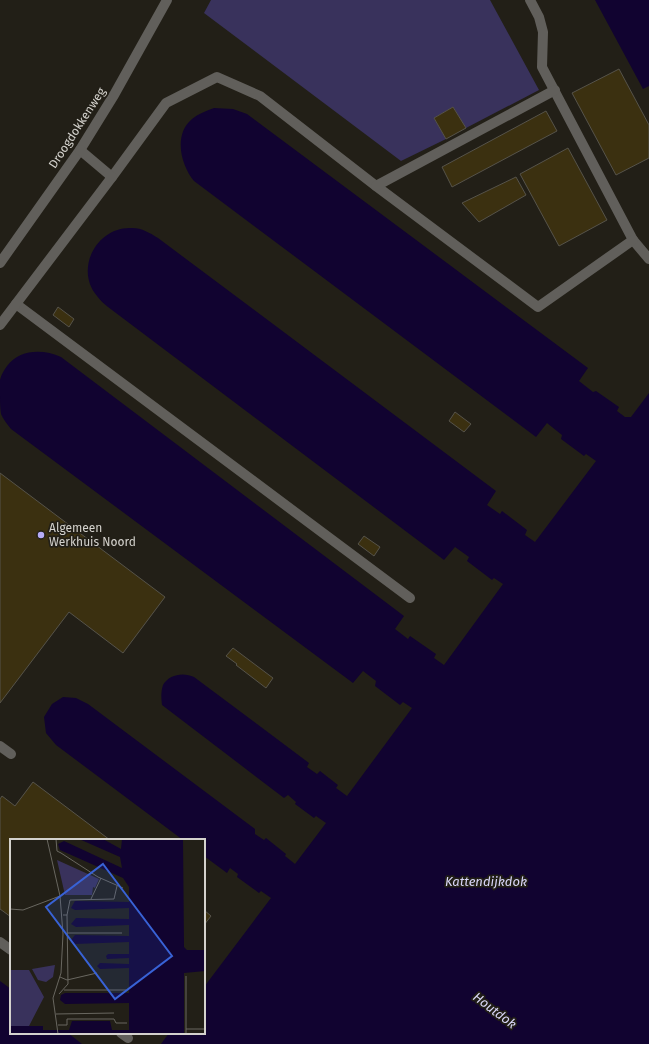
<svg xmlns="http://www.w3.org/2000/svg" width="649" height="1044" viewBox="0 0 649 1044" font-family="'Fira Sans',sans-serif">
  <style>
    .green { fill: #39325c }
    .water { fill: #110330 }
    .building { fill: #3b3010; stroke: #56534a }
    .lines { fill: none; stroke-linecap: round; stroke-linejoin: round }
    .minor { stroke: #615f5b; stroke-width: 10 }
    .poi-dot { fill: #b6acf8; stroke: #221f17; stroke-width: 1.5 }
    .labels { text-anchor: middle; stroke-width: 3.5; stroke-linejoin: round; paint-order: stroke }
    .street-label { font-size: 12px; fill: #d4d2cd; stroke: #221f17 }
    .poi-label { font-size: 12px; fill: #d4d2cd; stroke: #221f17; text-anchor: start }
    .water-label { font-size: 13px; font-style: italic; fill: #dad7f9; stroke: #221f17 }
    .inset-road { fill: none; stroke: #696760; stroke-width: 1 }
    .view { fill: #3862d6; fill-opacity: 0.15; stroke: #3862d6; stroke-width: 2 }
    .inset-edge { fill: none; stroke: #d4d2cd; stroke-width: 2 }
  </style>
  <rect width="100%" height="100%" fill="#221f17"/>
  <path class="green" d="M 211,0 L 490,0 L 539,90 L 466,128 L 453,107 L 434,118 L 446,139 L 401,161 L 204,13 Z"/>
  <g class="water">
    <path d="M 595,0 L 649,0 L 649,86 L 643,89 Z"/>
    <path d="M 214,108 L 233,109 L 247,114 L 588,368 L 579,381 L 593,392 L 596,391 L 619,407 L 617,411 L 625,417 L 631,417 L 649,393 L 649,1044 L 161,1044 L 169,1033 L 204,1033 L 204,987 L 271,898 L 261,891 L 259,893 L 237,877 L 238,874 L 230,868 L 227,873 L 204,856 L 204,840 L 183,840 L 56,745 L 46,733 L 44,717 L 52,704 L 63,697 L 76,698 L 88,704 L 255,829 L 255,834 L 264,840 L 266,838 L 286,854 L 285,856 L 295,864 L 326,823 L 316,816 L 314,818 L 295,804 L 296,802 L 288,795 L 284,798 L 162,705 C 161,698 161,691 163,685 C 169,674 184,672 194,677 L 309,763 L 307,767 L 317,774 L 320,771 L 338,785 L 336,788 L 347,796 L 412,708 L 403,702 L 400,705 L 375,686 L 376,681 L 363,671 L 353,683 L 11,429 C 7,424 3,419 1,414 C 0,408 0,401 0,395 C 0,390 0,384 0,380 C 1,375 4,370 7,366 C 20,349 43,349 61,357 L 404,616 L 395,629 L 408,639 L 410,636 L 436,654 L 434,658 L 444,665 L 503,584 L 494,578 L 492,580 L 467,561 L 469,557 L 455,547 L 444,560 L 108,307 C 104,304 100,300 97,296 C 74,269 97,226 132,228 C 142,228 150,233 158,238 L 496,491 L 487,505 L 500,514 L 502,511 L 527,530 L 525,535 L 535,542 L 596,461 L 586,454 L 584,456 L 561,439 L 562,435 L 547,423 L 536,437 L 194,181 C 181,165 173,135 192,119 C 198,114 206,111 214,108 Z"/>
    <path d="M 0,981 L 11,989 L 11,1033 L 68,1033 L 82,1044 L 0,1044 Z"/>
  </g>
  <g class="building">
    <path d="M 619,69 L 649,125 L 649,158 L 616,175 L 572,93 Z"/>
    <path d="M 453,107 L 466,128 L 446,139 L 434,118 Z"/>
    <path d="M 546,111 L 557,131 L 452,187 L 442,167 Z"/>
    <path d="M 568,148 L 607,220 L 559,246 L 520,174 Z"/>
    <path d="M 516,177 L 526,195 L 479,222 L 462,203 Z"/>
    <path d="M 58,307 L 74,319 L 69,327 L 53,315 Z"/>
    <path d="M 455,412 L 471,424 L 464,432 L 449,421 Z"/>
    <path d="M 0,473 L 165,597 L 123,653 L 69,612 L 0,703 Z"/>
    <path d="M 364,536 L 380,547 L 374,556 L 358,544 Z"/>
    <path d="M 233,648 L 273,678 L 266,688 L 236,665 L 237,664 L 226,656 Z"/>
    <path d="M 33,782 L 110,840 L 11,840 L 11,917 L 0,909 L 0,799 L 2,796 L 15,806 Z"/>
    <path d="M 204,910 L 211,916 L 204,925 Z"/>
  </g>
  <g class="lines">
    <g class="minor">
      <path d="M 530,0 L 539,17 L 543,32 L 542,67 L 633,240 L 649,259"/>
      <path d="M 112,177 L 166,103 L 217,77 L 260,96 L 376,186 L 538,307 L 633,240"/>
      <path d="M 376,186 L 555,90"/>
      <path d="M 0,263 L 80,150 L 114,95 L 167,0"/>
      <path d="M 16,304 L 410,598"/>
      <path d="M 0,325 L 112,177 L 80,150"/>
      <path d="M 0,746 L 11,754"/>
      <path d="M 0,942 L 11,950"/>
      <path d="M 121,1033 L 128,1038"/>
    </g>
  </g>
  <circle class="poi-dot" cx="41" cy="535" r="4"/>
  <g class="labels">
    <g class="street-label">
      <text transform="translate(77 128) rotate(-57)" y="4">Droogdokkenweg</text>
    </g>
    <g class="poi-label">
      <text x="49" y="532">Algemeen<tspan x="49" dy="14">Werkhuis Noord</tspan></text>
    </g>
    <g class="water-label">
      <text x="486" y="886">Kattendijkdok</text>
      <text transform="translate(495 1010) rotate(37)" y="5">Houtdok</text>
    </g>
  </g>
  <g transform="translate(10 839)">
    <rect width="195" height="195" fill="#221f17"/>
    <path d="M 47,21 L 89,40 L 85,49 L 83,48 L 82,56 L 55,56 ZM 45,126 L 43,138 L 36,143 L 28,141 L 22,130 ZM 0,131 L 19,131 L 34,158 L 19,187 L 0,187 Z" fill="#39325c"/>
    <path d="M 69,0 L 93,0 L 111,10 L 112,0 L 173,0 L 174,108 L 177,111 L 195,111 L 195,132 L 174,134 L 174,195 L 0,195 L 0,187 L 33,187 L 33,191 L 59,191 L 62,182 L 100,182 L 102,191 L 119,191 L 119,164 L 55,165 L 50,161 L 51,156 L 55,154 L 119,154 L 119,129 L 90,130 L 87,127 L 90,124 L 119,125 L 119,119 L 97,120 L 96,117 L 98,115 L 119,115 L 119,103 L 65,105 L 61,101 L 65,96 L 119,97 L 119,86 L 66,88 L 61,85 L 66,79 L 119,80 L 119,69 L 65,71 L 61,69 L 65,62 L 119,63 L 119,48 L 113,39 L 50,11 L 48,5 L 54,2 L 112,29 L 110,18 Z" fill="#110330"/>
    <path class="inset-road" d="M 46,0 L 47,12 L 51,14 L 88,38 L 113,49M 81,60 L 91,39M 0,70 L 13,71 L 50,57 L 37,0M 57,76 L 60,61 L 104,60 L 107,47M 57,94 L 112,94M 50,138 L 57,141 L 87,134M 54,151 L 116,151M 49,155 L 58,145 L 57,76 L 53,76M 46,175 L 104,174M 48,186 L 57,186 L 57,180 L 104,180 L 106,184 L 117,184M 176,190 L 195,190M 48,195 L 43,159 L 51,134 L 53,95 L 50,57M 176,195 L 176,137"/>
    <path class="view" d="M 93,25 L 162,117 L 105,160 L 36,68 Z"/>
    <rect width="195" height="195" class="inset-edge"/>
  </g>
</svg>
